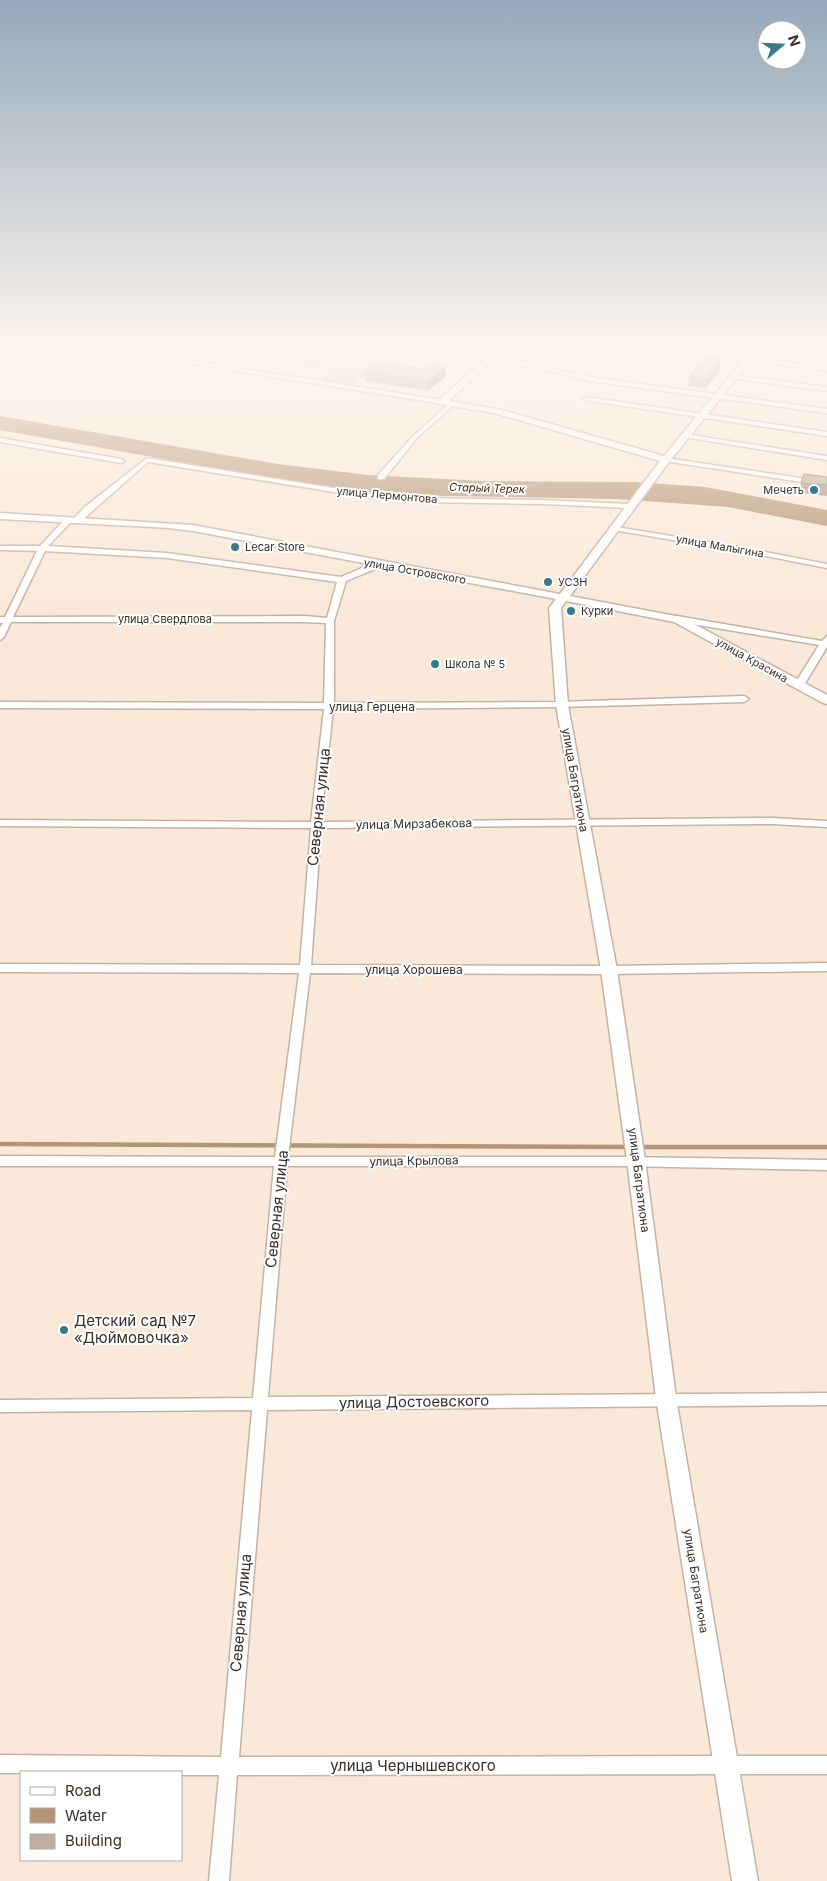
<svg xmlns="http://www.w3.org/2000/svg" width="827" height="1881" viewBox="0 0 827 1881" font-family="Inter,sans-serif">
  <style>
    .green { fill: #dec1a6 }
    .water { fill: #b69574 }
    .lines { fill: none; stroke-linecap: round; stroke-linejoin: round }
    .stream { stroke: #b69574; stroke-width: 4.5 }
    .street-casing { stroke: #c4b3a4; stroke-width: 3 }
    .secondary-casing { stroke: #c4b3a4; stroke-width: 3 }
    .street { fill: #fff; fill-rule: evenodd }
    .secondary { fill: #fff; fill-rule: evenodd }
    .wall { fill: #a49689 }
    .shaded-wall { fill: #867a6f }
    .building { fill: #bfae9f; stroke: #867a6f }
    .poi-dot { fill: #377a8a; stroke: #fff; stroke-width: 2 }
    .labels { text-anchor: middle; stroke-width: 4; stroke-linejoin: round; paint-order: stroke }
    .far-water-label { font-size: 11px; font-style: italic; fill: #42290e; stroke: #fff }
    .far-poi-label { font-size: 11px; fill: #37302a; stroke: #fff; text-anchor: start }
    .far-street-label { font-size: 11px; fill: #37302a; stroke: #fff }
    .street-label { font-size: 12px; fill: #37302a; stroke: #fff }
    .near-street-label { font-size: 15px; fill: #37302a; stroke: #fff }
    .near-poi-label { font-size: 15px; fill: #37302a; stroke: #fff; text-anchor: start }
  </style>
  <rect width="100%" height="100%" fill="#fae9d9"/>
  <path class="green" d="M 266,348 L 392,348 L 373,371 L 351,386 L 320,380 L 333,370 L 251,357 Z"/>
  <path class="water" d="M 0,416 L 278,464 L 368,475 L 483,481 L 636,482 L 705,487 L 827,510 L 827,526 L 728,507 L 617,499 L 395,495 L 331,487 L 232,471 L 0,430 Z"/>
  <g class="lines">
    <g class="stream">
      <path d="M 0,1144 L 630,1147"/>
      <path d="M 639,1147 L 827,1147"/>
    </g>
    <g class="street-casing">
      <g id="street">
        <path d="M 94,348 L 109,348 L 161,356 L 176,348 L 184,348 L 168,357 L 442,400 L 445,402 L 442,404 Z"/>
        <path d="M 808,348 L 827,348 L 827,352 Z"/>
        <path d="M 491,355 L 596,378 L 827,409 L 827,413 L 596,382 L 489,358 L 489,356 Z"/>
        <path d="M 748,357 L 827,367 L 827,371 L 746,360 L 746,358 Z"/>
        <path d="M 732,375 L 827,387 L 827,391 L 730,378 L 729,377 Z"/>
        <path d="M 586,397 L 827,432 L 827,436 L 584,400 L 583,399 Z"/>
        <path d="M 451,402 L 456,403 L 417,438 L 384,479 L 378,479 L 378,475 L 413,436 Z"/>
        <path d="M 685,434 L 827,456 L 827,460 L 683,437 L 682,436 Z"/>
        <path d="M 0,438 L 121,459 L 125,461 L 121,463 L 0,442 Z"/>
        <path d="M 147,458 L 371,494 L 419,498 L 543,500 L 629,504 L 633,506 L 629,508 L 543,504 L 419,502 L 371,498 L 148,462 L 80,522 L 74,522 L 74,518 L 86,506 Z"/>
        <path d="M 666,458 L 827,482 L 827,486 L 664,461 L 662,460 Z"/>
        <path d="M 66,518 L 73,520 L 48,546 L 167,553 L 341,577 L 376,562 L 382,562 L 382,566 L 346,581 L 334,621 L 334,703 L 558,702 L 744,696 L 749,699 L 744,702 L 558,707 L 333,709 L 321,822 L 772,818 L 827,821 L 827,827 L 772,824 L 321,828 L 311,965 L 609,966 L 827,963 L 827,971 L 609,974 L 310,973 L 288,1157 L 620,1157 L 827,1160 L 827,1170 L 620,1166 L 287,1166 L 268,1397 L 827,1393 L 827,1405 L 267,1410 L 239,1757 L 827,1756 L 827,1774 L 237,1775 L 229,1881 L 209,1881 L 219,1775 L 181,1775 L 181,1772 L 0,1773 L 0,1755 L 221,1757 L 252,1410 L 0,1412 L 0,1400 L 253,1398 L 274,1166 L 0,1166 L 0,1156 L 275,1157 L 299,973 L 0,972 L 0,964 L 300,965 L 311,828 L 0,826 L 0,820 L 311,822 L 324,709 L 0,708 L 0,702 L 324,703 L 326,623 L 305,622 L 11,622 L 4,637 L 0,640 L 0,628 L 3,623 L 0,623 L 0,617 L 5,617 L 37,551 L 0,550 L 0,546 L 40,546 ZM 45,551 L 167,558 L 337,582 L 327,618 L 305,616 L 13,617 Z"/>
        <path d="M 610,526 L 745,548 L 827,564 L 827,568 L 745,552 L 613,530 L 610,530 Z"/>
        <path d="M 677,616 L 822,641 L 827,636 L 827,647 L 804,685 L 799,688 L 794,685 L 819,645 L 674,621 L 673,619 Z"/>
      </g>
    </g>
    <g class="secondary-casing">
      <path id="secondary" d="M 485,348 L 493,348 L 496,356 L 449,401 L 498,409 L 664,456 L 753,348 L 761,348 L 669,462 L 570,596 L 681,617 L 827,695 L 827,704 L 823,703 L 674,622 L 566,601 L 561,608 L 568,705 L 617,970 L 645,1160 L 676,1398 L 758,1881 L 732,1881 L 656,1398 L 627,1160 L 601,970 L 556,705 L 549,608 L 556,599 L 193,531 L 169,528 L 0,519 L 0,513 L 193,525 L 560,594 L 660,461 L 494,413 L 439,404 L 439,400 L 488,356 Z"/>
    </g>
    <use href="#street" class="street"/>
    <use href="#secondary" class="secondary"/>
  </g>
  <g class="wall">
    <path d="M 446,367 L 446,376 L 428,391 L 365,381 L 365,372 L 423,369 Z"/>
    <path d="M 720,369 L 706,388 L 688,386 L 689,377 Z"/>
    <path d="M 827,477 L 827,496 L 800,493 L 801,483 Z"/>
  </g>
  <g class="shaded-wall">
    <path d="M 721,359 L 720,369 L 706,388 L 707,379 Z"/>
    <path d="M 446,367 L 446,376 L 428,391 L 428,381 Z"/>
  </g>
  <g class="building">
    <path d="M 704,357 L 721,359 L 707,379 L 689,377 Z"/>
    <path d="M 377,362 L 423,369 L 430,364 L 446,367 L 428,381 L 365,372 Z"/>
    <path d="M 804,474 L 827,477 L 827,485 L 801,483 Z"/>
  </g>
  <linearGradient id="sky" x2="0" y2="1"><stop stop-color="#94a8ba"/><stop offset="0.57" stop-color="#fdf5ee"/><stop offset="1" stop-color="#fdf5ee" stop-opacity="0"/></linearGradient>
  <rect width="827" height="611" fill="url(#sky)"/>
  <g class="poi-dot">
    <circle cx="814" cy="490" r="5"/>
    <circle cx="235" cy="547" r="5"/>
    <circle cx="548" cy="582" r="5"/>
    <circle cx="571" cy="611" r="5"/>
    <circle cx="435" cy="664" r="5"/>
    <circle cx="64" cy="1330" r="5"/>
  </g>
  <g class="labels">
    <g class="far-water-label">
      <text transform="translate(487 488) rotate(2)" y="4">Старый Терек</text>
    </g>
    <g class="far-poi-label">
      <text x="804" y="494" text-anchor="end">Мечеть</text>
      <text x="245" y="551">Lecar Store</text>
      <text x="558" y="586">УСЗН</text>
      <text x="581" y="615">Курки</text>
      <text x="445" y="668">Школа № 5</text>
    </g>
    <g class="far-street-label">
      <text transform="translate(387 495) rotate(5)" y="4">улица Лермонтова</text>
      <text transform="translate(720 546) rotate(10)" y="4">улица Малыгина</text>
      <text transform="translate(415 571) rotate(10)" y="4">улица Островского</text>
      <text x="165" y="623">улица Свердлова</text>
      <text transform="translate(752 660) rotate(29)" y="4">улица Красина</text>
    </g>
    <g class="street-label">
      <text x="372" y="711">улица Герцена</text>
      <text transform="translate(575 780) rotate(80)" y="4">улица Багратиона</text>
      <text transform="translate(414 824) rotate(-1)" y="4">улица Мирзабекова</text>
      <text x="414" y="974">улица Хорошева</text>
      <text transform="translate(414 1161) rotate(-1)" y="4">улица Крылова</text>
      <text transform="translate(639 1180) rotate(83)" y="4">улица Багратиона</text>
      <text transform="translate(696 1581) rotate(81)" y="4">улица Багратиона</text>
    </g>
    <g class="near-street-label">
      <text transform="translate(319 807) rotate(-84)" y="5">Северная улица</text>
      <text transform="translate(277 1209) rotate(-84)" y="5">Северная улица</text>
      <text transform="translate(414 1402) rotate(-1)" y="5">улица Достоевского</text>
      <text transform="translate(241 1613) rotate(-85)" y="5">Северная улица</text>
      <text x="413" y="1771">улица Чернышевского</text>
    </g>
    <g class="near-poi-label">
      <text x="74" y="1326">Детский сад №7<tspan x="74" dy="17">«Дюймовочка»</tspan></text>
    </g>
  </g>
  <rect x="20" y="1771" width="162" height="90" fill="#ffffff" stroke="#afacaa"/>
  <rect x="30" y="1787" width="25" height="8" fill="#ffffff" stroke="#afacaa"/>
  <text x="65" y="1796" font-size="15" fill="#37302a">Road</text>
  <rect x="30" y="1808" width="25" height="15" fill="#b69574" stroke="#afacaa"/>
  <text x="65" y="1821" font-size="15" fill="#37302a">Water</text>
  <rect x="30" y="1834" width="25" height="15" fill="#bfae9f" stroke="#afacaa"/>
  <text x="65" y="1846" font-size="15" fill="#37302a">Building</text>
  <g transform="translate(782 45) rotate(71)"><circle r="24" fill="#ffffff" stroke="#afacaa"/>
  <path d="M0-4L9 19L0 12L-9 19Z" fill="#377a8a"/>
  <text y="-8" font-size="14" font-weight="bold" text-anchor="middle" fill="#37302a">N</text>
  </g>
</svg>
